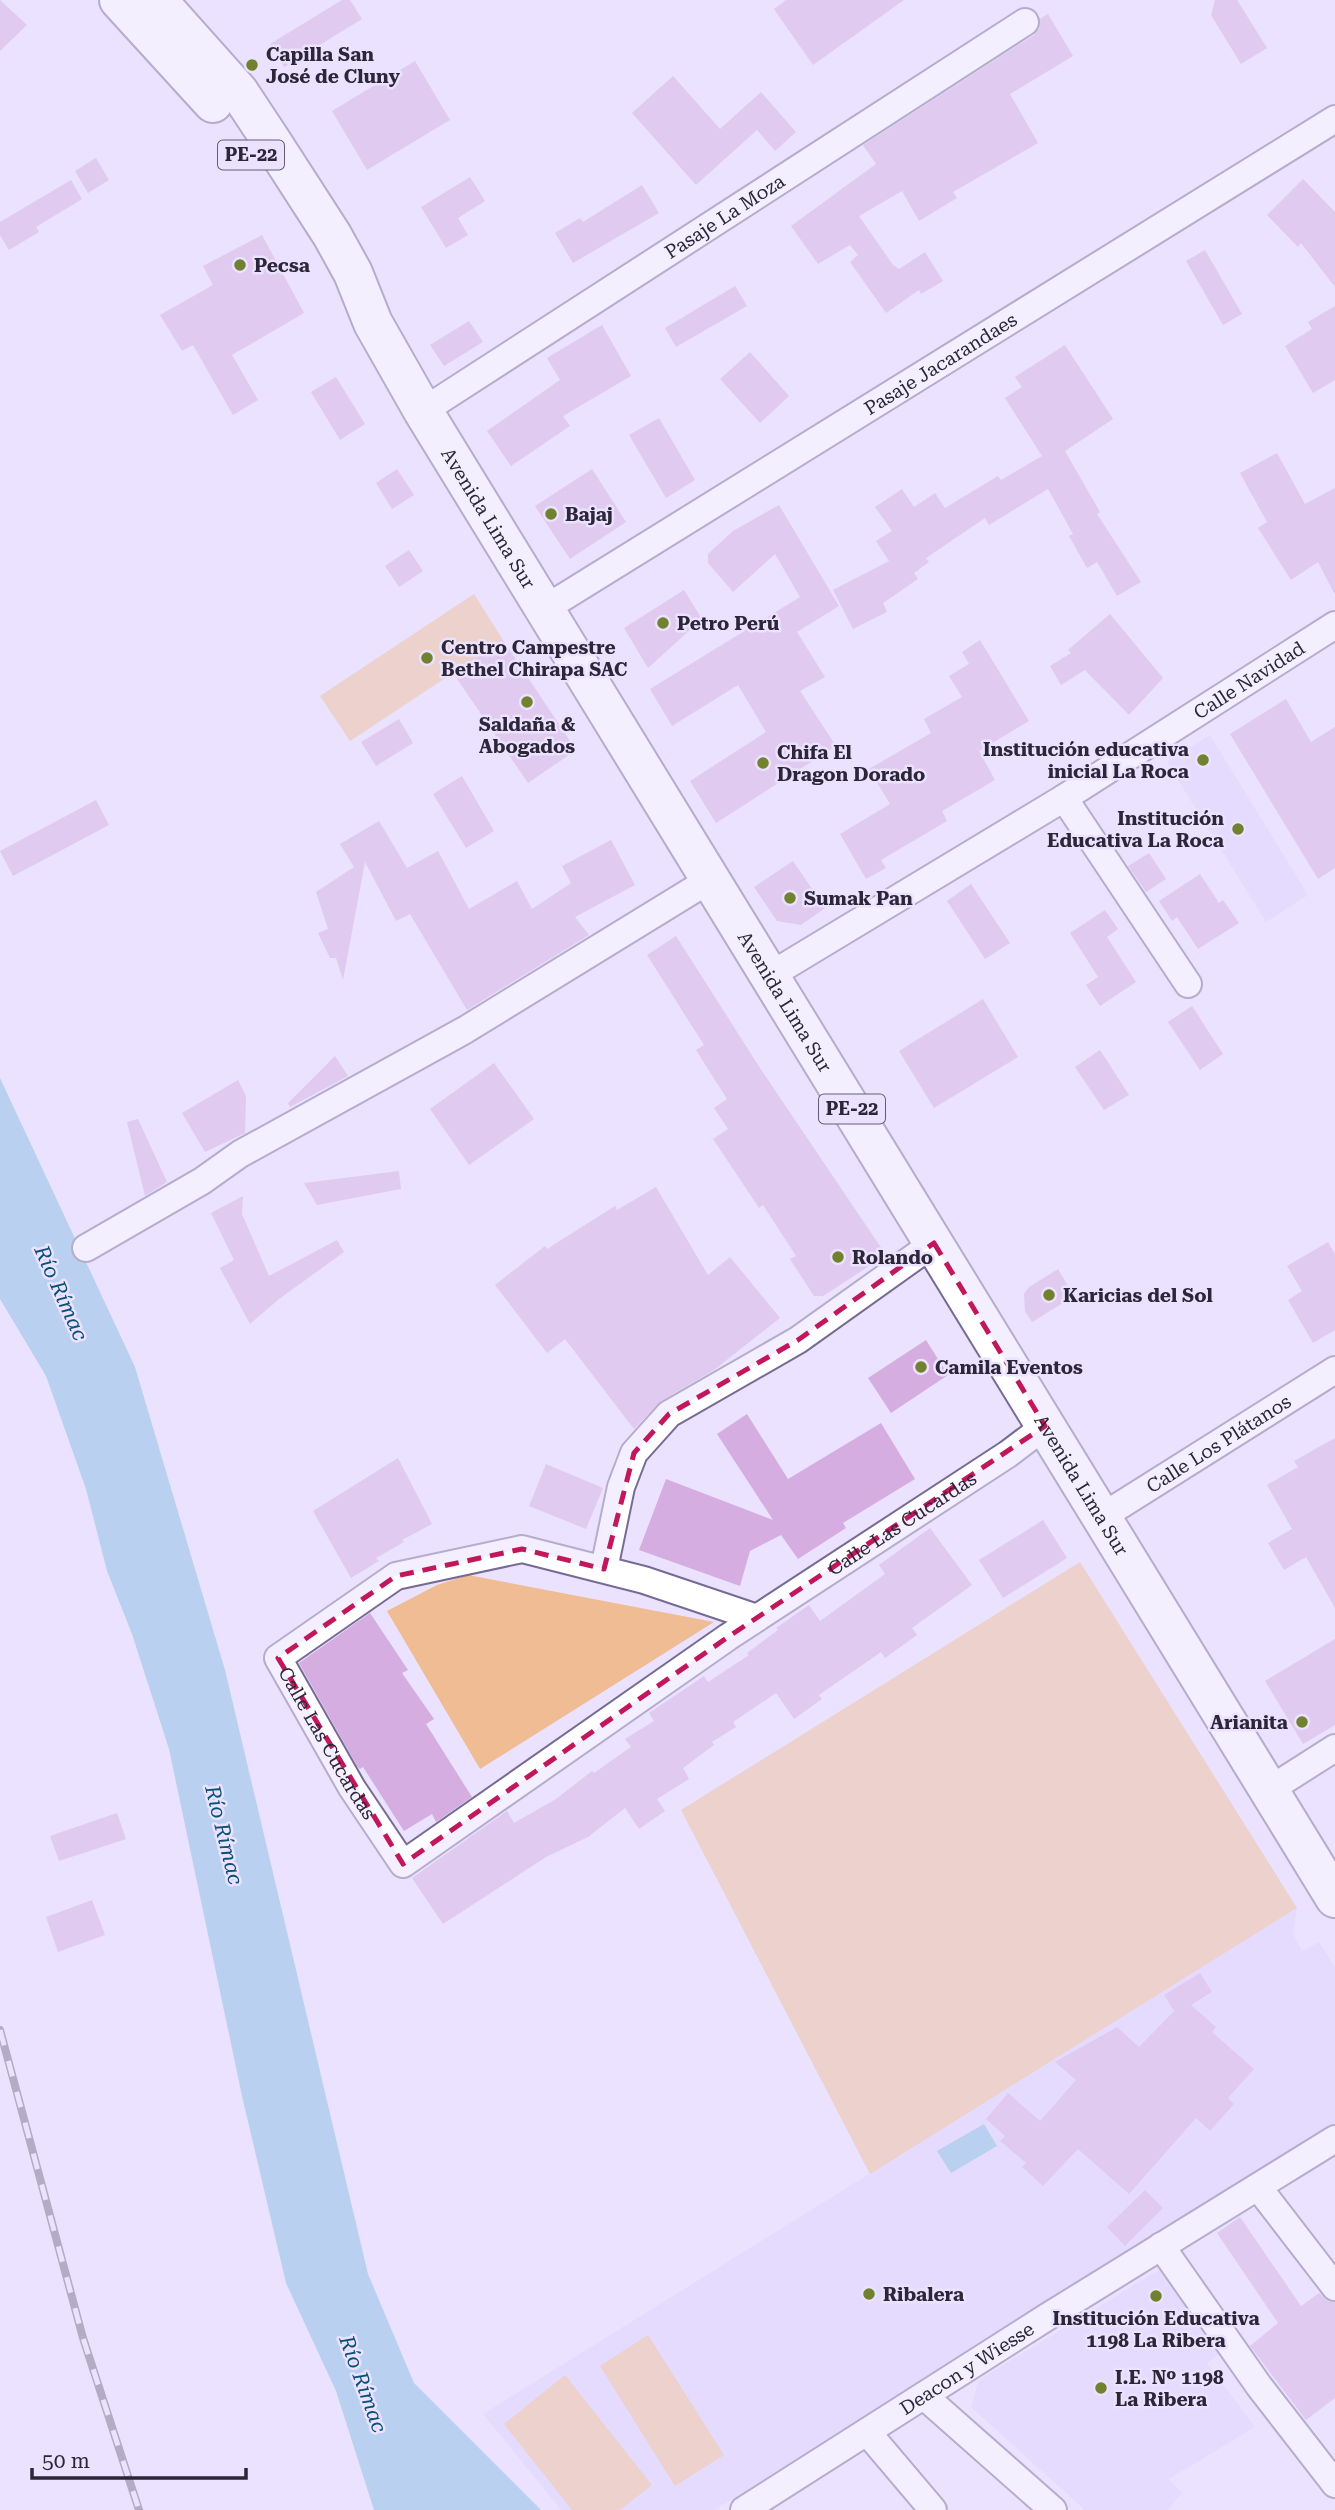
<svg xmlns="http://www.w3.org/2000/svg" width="1335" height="2510" viewBox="0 0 1335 2510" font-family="'Roboto Serif',serif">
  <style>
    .built { fill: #e1d3ff }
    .green { fill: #efbc93 }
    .water { fill: #81bbe2 }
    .building { fill: #d6ade0 }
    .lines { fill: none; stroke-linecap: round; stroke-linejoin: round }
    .minor-casing { stroke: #776a94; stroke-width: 30 }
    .trunk-casing { stroke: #776a94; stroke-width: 42 }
    .minor { stroke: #fff; stroke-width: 26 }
    .trunk { stroke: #fff; stroke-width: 38 }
    .rail-casing { stroke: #716a80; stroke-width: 8 }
    .rail { stroke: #eae2fe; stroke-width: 5; stroke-dasharray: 16; stroke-linecap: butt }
    .marked { fill: none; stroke: #c2185b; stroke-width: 5; stroke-dasharray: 14 9; stroke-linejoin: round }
    .poi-dot { fill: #718130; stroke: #eae2fe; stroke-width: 2.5 }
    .labels { text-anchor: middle; stroke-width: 5; stroke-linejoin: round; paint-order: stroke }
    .shield { fill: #eae2fe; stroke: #655e73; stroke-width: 2 }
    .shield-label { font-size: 18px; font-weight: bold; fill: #2c2638 }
    .poi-label { font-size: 19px; font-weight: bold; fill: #2c2638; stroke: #eae2fe; text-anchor: start }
    .street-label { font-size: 19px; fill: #2c2638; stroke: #eae2fe }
    .water-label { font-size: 21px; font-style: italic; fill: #085177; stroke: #eae2fe }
  </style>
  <rect width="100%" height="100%" fill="#eae2fe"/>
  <g class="built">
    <path d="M 1210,735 L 1308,895 L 1266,922 L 1167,762 Z"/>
    <path d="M 1297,1908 L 1293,1934 L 1302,1951 L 1319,1942 L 1335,1967 L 1335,2123 L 715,2510 L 561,2510 L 483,2414 Z"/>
    <path d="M 1162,2268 L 1221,2353 L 1207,2363 L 1255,2427 L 1169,2479 L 1182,2493 L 1167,2510 L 1085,2510 L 971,2407 L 975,2393 L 978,2382 L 987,2375 Z"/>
  </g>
  <g class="green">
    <path d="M 474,594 L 503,640 L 350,741 L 320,696 Z"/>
    <path d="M 1080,1562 L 1297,1908 L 870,2174 L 681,1810 Z"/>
    <path d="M 468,1575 L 714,1622 L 480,1769 L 387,1611 L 437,1585 Z"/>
    <path d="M 648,2335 L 724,2455 L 675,2486 L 600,2366 Z"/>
    <path d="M 565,2375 L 652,2485 L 620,2510 L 572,2510 L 504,2424 Z"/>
  </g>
  <g class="water">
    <path d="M 0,1078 L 135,1367 L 225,1670 L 368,2274 L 414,2383 L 541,2510 L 374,2510 L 336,2391 L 286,2283 L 242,2096 L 169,1749 L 132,1634 L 107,1571 L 86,1489 L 46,1376 L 0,1299 Z"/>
    <path d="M 984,2124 L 997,2146 L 951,2173 L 937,2151 Z"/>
  </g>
  <g class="building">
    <path d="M 0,0 L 27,25 L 0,51 Z"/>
    <path d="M 342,0 L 350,0 L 362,19 L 284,67 L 270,44 Z"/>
    <path d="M 786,0 L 904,0 L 813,65 L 774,9 Z"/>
    <path d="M 1215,0 L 1237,0 L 1267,48 L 1241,64 L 1211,15 Z"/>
    <path d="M 1048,14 L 1073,56 L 1010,94 L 1038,143 L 953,192 L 957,198 L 919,221 L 902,191 L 859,216 L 893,265 L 899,269 L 925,252 L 943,281 L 921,294 L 919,290 L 886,313 L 850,262 L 858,255 L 850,245 L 818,264 L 791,226 L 876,164 L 863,145 L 1034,35 L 1039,29 L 1040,19 Z"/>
    <path d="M 415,61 L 450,120 L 367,170 L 332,111 Z"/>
    <path d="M 673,76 L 720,129 L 761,92 L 796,132 L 775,151 L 757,130 L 696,185 L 632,113 Z"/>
    <path d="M 96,158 L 109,180 L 88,193 L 75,171 Z"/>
    <path d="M 470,177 L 485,201 L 458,218 L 468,235 L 446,248 L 421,207 Z"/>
    <path d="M 1303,179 L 1335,212 L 1335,287 L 1301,243 L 1298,247 L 1267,215 Z"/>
    <path d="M 71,180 L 82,199 L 36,227 L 39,232 L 9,250 L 0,235 L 0,222 Z"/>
    <path d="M 642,185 L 659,213 L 573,263 L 555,233 L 580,218 L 583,222 Z"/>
    <path d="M 262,235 L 304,313 L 232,355 L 258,400 L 233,415 L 193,345 L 182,351 L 160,315 L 213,285 L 203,266 Z"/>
    <path d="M 1205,250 L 1242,314 L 1223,325 L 1186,261 Z"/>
    <path d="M 735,286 L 747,306 L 676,347 L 665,328 Z"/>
    <path d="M 1335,306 L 1335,380 L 1313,393 L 1285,346 L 1312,329 L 1308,322 Z"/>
    <path d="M 469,321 L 483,342 L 444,366 L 430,345 Z"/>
    <path d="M 602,325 L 631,376 L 563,416 L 570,426 L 511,466 L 487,431 L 560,380 L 547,358 Z"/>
    <path d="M 1065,345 L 1113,419 L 1065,451 L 1100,512 L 1097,514 L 1141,582 L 1117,596 L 1097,562 L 1087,568 L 1069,536 L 1073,534 L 1048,489 L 989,525 L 985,518 L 926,558 L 929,562 L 914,573 L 918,579 L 883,603 L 887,612 L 853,629 L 833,590 L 889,561 L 876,541 L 892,531 L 875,507 L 902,489 L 914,507 L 935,493 L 945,508 L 998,476 L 1001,480 L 1042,456 L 1005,398 L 1022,387 L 1015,377 Z"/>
    <path d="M 750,352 L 789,396 L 760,423 L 720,379 Z"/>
    <path d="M 336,377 L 365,424 L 340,440 L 311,392 Z"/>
    <path d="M 659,418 L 695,480 L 666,498 L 629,435 Z"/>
    <path d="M 1277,453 L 1305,504 L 1335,488 L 1335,595 L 1318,562 L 1291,580 L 1258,528 L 1267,522 L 1240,473 Z"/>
    <path d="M 397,469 L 414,495 L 392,509 L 376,483 Z"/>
    <path d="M 592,469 L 626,522 L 570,559 L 535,506 Z"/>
    <path d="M 779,505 L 839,606 L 797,632 L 825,677 L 800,691 L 836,746 L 716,823 L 690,781 L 766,732 L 738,685 L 672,726 L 650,689 L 800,597 L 775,554 L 733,592 L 708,563 L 708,554 L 733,531 Z"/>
    <path d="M 409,550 L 423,571 L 399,587 L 385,566 Z"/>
    <path d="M 684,590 L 702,619 L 648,668 L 624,628 Z"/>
    <path d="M 1110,614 L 1163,678 L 1129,715 L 1085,670 L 1061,685 L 1050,666 L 1071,653 L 1068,650 Z"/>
    <path d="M 503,640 L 576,750 L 528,783 L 453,673 Z"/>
    <path d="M 980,640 L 1029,721 L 979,751 L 995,780 L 942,811 L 947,821 L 881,860 L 886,868 L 866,879 L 840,834 L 890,804 L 869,769 L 931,733 L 924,719 L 962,697 L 949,676 L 969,664 L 962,652 Z"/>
    <path d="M 1286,699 L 1311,742 L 1335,727 L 1335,868 L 1318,879 L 1230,734 Z"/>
    <path d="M 399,719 L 413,743 L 376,766 L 361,742 Z"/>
    <path d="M 462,776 L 494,831 L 466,848 L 433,794 Z"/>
    <path d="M 96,800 L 109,825 L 13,876 L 0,851 Z"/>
    <path d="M 379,821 L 407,868 L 438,851 L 469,909 L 517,881 L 532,909 L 571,883 L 562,866 L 611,840 L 635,885 L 575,917 L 589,935 L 467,1010 L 410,914 L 396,921 L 365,862 L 343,980 L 336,958 L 330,958 L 318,933 L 328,929 L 316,892 L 354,867 L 340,844 Z"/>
    <path d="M 1149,853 L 1166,879 L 1146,892 L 1128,866 Z"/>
    <path d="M 793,861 L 825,908 L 801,925 L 777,921 L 754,887 Z"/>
    <path d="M 1200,874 L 1219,903 L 1223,900 L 1239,923 L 1198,949 L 1177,917 L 1172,921 L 1159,901 Z"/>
    <path d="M 971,884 L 1010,943 L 985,959 L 947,901 Z"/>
    <path d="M 1105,910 L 1118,929 L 1107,937 L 1136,982 L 1100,1006 L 1086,985 L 1098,977 L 1070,933 Z"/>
    <path d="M 676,936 L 760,1068 L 886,1255 L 823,1296 L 814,1296 L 790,1259 L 796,1256 L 763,1205 L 759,1208 L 713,1139 L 728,1129 L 714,1108 L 727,1099 L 696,1050 L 704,1045 L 647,955 Z"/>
    <path d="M 983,999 L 1018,1057 L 934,1108 L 899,1051 Z"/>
    <path d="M 1192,1006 L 1223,1054 L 1200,1070 L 1168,1022 Z"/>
    <path d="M 1100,1050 L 1129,1095 L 1104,1110 L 1075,1067 Z"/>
    <path d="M 335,1056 L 348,1076 L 290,1107 L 288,1103 Z"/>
    <path d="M 494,1063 L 534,1119 L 469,1165 L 430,1109 Z"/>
    <path d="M 238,1080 L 246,1096 L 245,1133 L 205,1152 L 182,1113 Z"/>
    <path d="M 138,1119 L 167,1182 L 145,1196 L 127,1122 Z"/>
    <path d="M 399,1171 L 401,1189 L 317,1205 L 304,1183 Z"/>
    <path d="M 656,1187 L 708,1275 L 730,1257 L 780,1318 L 714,1370 L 661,1401 L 634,1429 L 565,1339 L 547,1353 L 495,1285 L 545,1246 L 547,1249 L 615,1206 L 617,1210 Z"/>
    <path d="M 243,1196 L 242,1214 L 269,1276 L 337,1240 L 344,1252 L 279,1299 L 250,1324 L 220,1268 L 234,1260 L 211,1213 Z"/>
    <path d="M 1328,1242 L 1335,1254 L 1335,1330 L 1313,1343 L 1288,1300 L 1302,1291 L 1287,1266 Z"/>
    <path d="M 1058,1269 L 1074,1296 L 1032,1322 L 1025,1311 L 1024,1294 L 1029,1287 Z"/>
    <path d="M 926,1340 L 948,1375 L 891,1413 L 868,1378 Z"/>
    <path d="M 747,1414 L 788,1479 L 881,1423 L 915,1479 L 843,1523 L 846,1528 L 798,1559 L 781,1535 L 750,1551 L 740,1586 L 639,1550 L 666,1479 L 773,1520 L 717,1434 Z"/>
    <path d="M 1335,1438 L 1335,1608 L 1306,1557 L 1284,1570 L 1268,1543 L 1292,1529 L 1267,1485 L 1298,1467 L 1294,1461 Z"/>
    <path d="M 398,1458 L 432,1524 L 402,1540 L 404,1542 L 376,1558 L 379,1561 L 351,1578 L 313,1511 Z"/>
    <path d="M 546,1464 L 603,1488 L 586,1529 L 529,1506 Z"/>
    <path d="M 1043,1520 L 1067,1558 L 1003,1598 L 979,1560 Z"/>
    <path d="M 930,1528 L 972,1585 L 912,1628 L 917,1635 L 885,1658 L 881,1652 L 819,1695 L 822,1699 L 794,1719 L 776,1693 L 733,1722 L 736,1727 L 712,1742 L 714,1745 L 683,1768 L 689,1779 L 657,1799 L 665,1811 L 639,1829 L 625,1808 L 588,1837 L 546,1857 L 443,1924 L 412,1878 L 507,1811 L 514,1823 L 556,1799 L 592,1771 L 594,1773 L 631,1747 L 625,1739 L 654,1721 L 649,1713 L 704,1676 L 708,1682 L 749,1655 L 747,1653 L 778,1630 L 776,1628 L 809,1605 L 820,1621 L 885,1574 L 879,1565 Z"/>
    <path d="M 370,1613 L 408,1670 L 402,1673 L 434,1719 L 426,1724 L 472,1797 L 436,1822 L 432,1814 L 404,1831 L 363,1767 L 360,1769 L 357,1766 L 299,1663 Z"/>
    <path d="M 1335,1639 L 1335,1725 L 1303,1744 L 1265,1681 Z"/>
    <path d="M 117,1813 L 126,1839 L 59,1861 L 50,1836 Z"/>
    <path d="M 92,1900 L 105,1935 L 58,1952 L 46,1917 Z"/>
    <path d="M 1200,1973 L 1212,1992 L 1191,2005 L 1216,2027 L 1212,2032 L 1254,2069 L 1228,2098 L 1234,2104 L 1210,2131 L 1196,2118 L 1129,2194 L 1078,2149 L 1043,2186 L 1022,2167 L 1026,2163 L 1000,2141 L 1005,2136 L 986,2119 L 1008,2093 L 1040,2121 L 1076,2080 L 1055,2062 L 1117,2027 L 1139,2047 L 1174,2011 L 1164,1995 Z"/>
    <path d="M 1145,2190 L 1163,2208 L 1125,2246 L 1107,2227 Z"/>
    <path d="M 1240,2217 L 1301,2306 L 1319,2293 L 1328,2301 L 1335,2302 L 1335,2398 L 1306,2420 L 1250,2346 L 1278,2323 L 1217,2233 Z"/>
  </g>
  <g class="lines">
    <g class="minor-casing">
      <g id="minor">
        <path id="s1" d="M 423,411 L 1025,22"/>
        <path id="s2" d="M 546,608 L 1335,119"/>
        <path d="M 1064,798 L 1188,984"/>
        <path id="s3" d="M 769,976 L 1064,798 L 1335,625"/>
        <path d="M 86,1248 L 202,1181 L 240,1154 L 465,1030 L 711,879"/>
        <path id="s4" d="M 1100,1518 L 1335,1370"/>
        <path d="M 604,1569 L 621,1487 L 634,1453 L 669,1414 L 798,1340 L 934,1243"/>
        <path id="s5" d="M 757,1618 L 644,1580 L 522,1549 L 396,1576 L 278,1658 L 352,1788 L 403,1864 L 728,1637 L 757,1618 L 1008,1454 L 1045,1426"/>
        <path d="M 1269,1790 L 1335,1748"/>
        <path d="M 1258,2187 L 1335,2287"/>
        <path d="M 1161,2246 L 1259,2386 L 1335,2484"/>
        <path d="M 924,2396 L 1053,2510"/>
        <path d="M 867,2432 L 933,2510"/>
        <path id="s6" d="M 744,2510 L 1047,2317 L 1335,2139"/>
      </g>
    </g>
    <g class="trunk-casing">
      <g id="trunk">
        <path d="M 119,0 L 213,103"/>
        <path id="s7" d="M 157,0 L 239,92 L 272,142 L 332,235 L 353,273 L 373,323 L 423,411 L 1335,1898"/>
      </g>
    </g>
    <use href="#minor" class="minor"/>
    <use href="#trunk" class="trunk"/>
    <g class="rail-casing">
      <path id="rail" d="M 0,2030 L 83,2338 L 139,2510"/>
    </g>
    <use href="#rail" class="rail"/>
  </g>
  <path d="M0 0H1335V2510H0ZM 934,1243 L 1045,1426 L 728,1637 L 403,1864 L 278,1658 L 396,1576 L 522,1549 L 604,1569 L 634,1453 L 669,1414 L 798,1340 Z" fill="#eae2fe" fill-opacity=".55" fill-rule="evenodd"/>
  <path class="marked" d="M 934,1243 L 1045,1426 L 728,1637 L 403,1864 L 278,1658 L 396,1576 L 522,1549 L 604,1569 L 634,1453 L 669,1414 L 798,1340 Z"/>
  <g class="poi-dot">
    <circle cx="252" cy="65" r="7"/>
    <circle cx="240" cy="265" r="7"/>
    <circle cx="551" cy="514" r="7"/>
    <circle cx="663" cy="623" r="7"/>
    <circle cx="427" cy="658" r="7"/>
    <circle cx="527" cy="702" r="7"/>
    <circle cx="1203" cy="760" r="7"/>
    <circle cx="763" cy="763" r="7"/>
    <circle cx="1238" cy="829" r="7"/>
    <circle cx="790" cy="898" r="7"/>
    <circle cx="838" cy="1257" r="7"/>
    <circle cx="1049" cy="1295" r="7"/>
    <circle cx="921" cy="1367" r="7"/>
    <circle cx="1302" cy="1722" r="7"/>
    <circle cx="869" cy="2294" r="7"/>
    <circle cx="1156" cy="2296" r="7"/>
    <circle cx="1101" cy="2388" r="7"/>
  </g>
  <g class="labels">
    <g class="shield">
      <rect x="218" y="140.5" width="66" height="29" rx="5"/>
      <rect x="819" y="1094.5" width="66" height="29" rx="5"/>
    </g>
    <g class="shield-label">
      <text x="251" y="161">PE-22</text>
      <text x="852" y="1115">PE-22</text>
    </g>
    <g class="poi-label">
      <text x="266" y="61">Capilla San<tspan x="266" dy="22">José de Cluny</tspan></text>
      <text x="254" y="272">Pecsa</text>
      <text x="565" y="521">Bajaj</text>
      <text x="677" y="630">Petro Perú</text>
      <text x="441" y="654">Centro Campestre<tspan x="441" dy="22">Bethel Chirapa SAC</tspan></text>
      <text x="527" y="731" text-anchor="middle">Saldaña &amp;<tspan x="527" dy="22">Abogados</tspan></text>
      <text x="1189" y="756" text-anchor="end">Institución educativa<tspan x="1189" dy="22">inicial La Roca</tspan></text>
      <text x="777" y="759">Chifa El<tspan x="777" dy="22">Dragon Dorado</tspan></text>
      <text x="1224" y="825" text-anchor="end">Institución<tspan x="1224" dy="22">Educativa La Roca</tspan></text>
      <text x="804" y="905">Sumak Pan</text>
      <text x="852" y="1264">Rolando</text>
      <text x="1063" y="1302">Karicias del Sol</text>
      <text x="935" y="1374">Camila Eventos</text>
      <text x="1288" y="1729" text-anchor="end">Arianita</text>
      <text x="883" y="2301">Ribalera</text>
      <text x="1156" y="2325" text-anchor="middle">Institución Educativa<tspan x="1156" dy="22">1198 La Ribera</tspan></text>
      <text x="1115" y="2384">I.E. Nº 1198<tspan x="1115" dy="22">La Ribera</tspan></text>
    </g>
    <g class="street-label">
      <text dy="7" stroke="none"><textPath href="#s1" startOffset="359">Pasaje La Moza</textPath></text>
      <text dy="7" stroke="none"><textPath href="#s2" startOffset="464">Pasaje Jacarandaes</textPath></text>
      <text dy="7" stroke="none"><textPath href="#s7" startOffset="618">Avenida Lima Sur</textPath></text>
      <text dy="7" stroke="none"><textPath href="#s3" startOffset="564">Calle Navidad</textPath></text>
      <text dy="7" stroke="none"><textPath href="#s7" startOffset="1185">Avenida Lima Sur</textPath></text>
      <text dy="7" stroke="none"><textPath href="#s4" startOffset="140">Calle Los Plátanos</textPath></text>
      <text dy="7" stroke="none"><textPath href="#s7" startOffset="1752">Avenida Lima Sur</textPath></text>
      <text dy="7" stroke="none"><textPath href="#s5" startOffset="1363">Calle Las Cucardas</textPath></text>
      <text dy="7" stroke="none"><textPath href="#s5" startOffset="616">Calle Las Cucardas</textPath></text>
      <text dy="7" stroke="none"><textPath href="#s6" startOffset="264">Deacon y Wiesse</textPath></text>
    </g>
    <g class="water-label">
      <text transform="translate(61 1293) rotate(66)" y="7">Río Rímac</text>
      <text transform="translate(224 1835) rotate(76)" y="7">Río Rímac</text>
      <text transform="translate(363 2384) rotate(70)" y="7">Río Rímac</text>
    </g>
  </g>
  <path d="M32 2468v10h214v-10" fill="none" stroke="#2c2638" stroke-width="3.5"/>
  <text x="42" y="2468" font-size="21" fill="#2c2638" stroke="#eae2fe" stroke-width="5" paint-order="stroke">50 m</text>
</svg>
